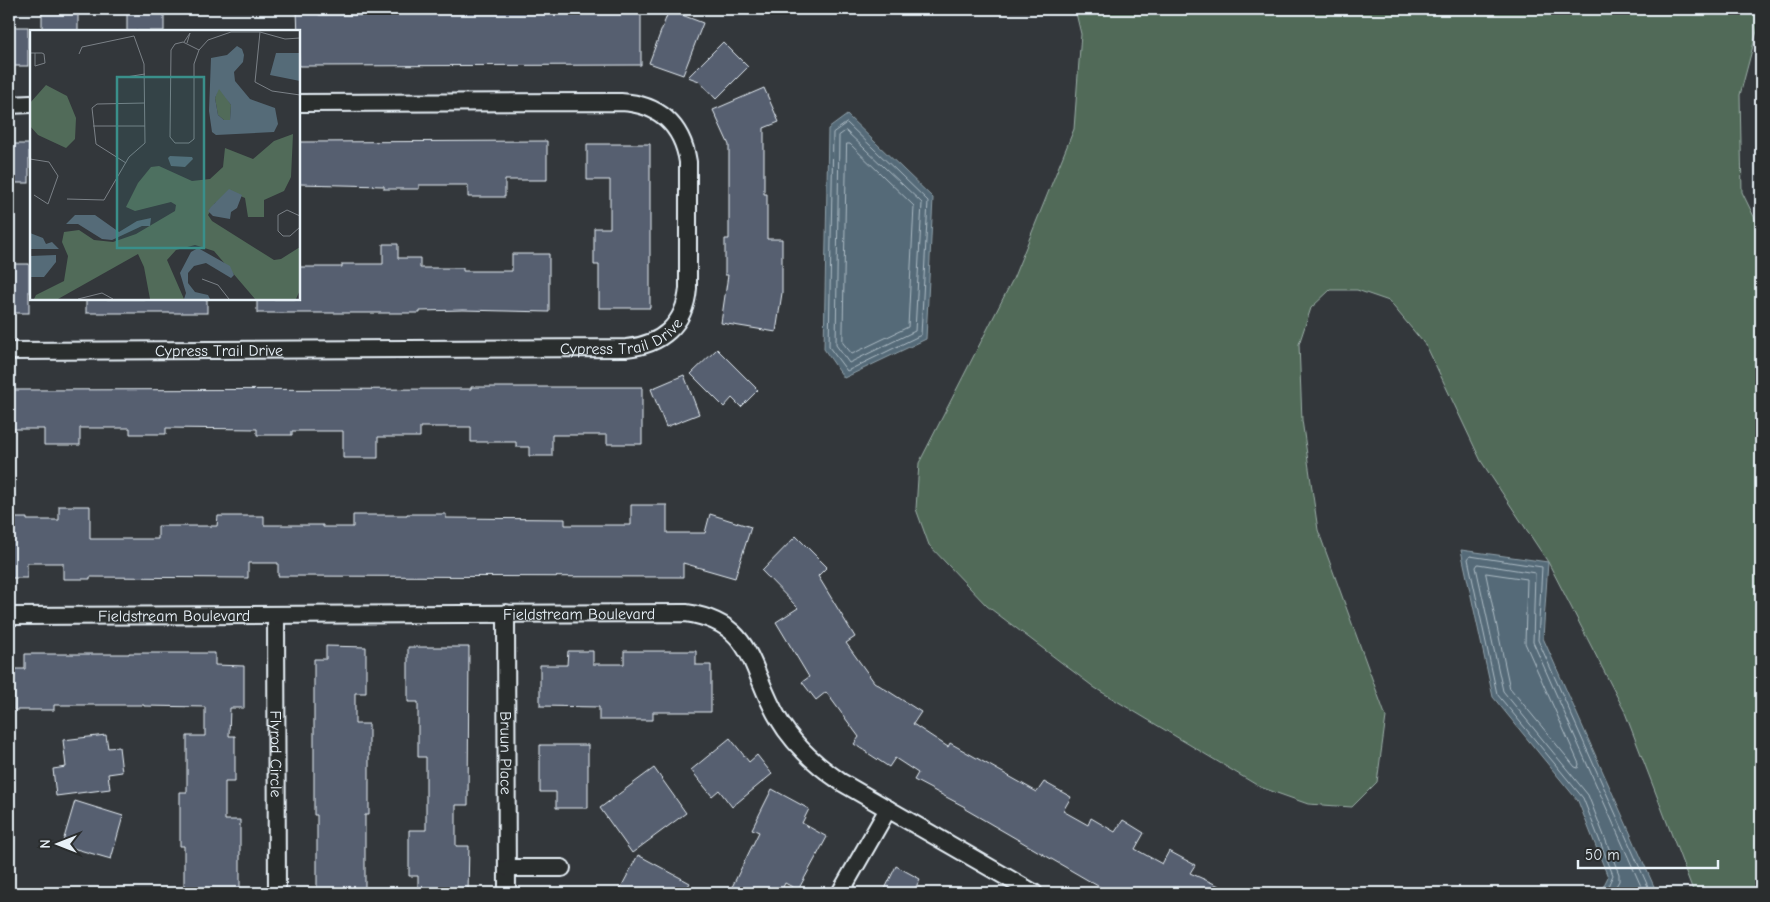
<svg xmlns="http://www.w3.org/2000/svg" width="1770" height="902" viewBox="0 0 1770 902" font-family="'Comic Neue',sans-serif">
  <style>
    .green { fill: #516b59; stroke: #9caea8 }
    .water { fill: #556b78; stroke: #90a1ab }
    .lines { fill: none; stroke-linecap: round; stroke-linejoin: round }
    .shore { stroke: #adbbc5; stroke-width: 1 }
    .building { fill: #575e6f; stroke: #e8f1f8 }
    .street-casing { stroke: #e8f1f8; stroke-width: 20 }
    .street { stroke: #2a2d2e; stroke-width: 16 }
    .labels { text-anchor: middle; stroke-width: 4.5; stroke-linejoin: round; paint-order: stroke }
    .street-label { font-size: 16px; fill: #e8f1f8; stroke: #2a2d2e }
    .inset-road { fill: none; stroke: #7b8187; stroke-width: 1 }
    .view { fill: #3a8f8a; fill-opacity: 0.15; stroke: #3a8f8a; stroke-width: 2.5 }
    .inset-edge { fill: none; stroke: #e8f1f8; stroke-width: 2.5 }
  </style>
  <rect width="100%" height="100%" fill="#33373b"/>
  <filter id="ink" filterUnits="userSpaceOnUse"><feTurbulence type="fractalNoise" baseFrequency=".02" numOctaves="2"/><feDisplacementMap in="SourceGraphic" scale="10" xChannelSelector="R" yChannelSelector="G"/><feConvolveMatrix kernelMatrix="1 2 1 2 8 2 1 2 1" color-interpolation-filters="sRGB"/></filter>
  <g filter="url(#ink)">
    <path class="green" d="M 1075,9 L 1761,9 L 1761,16 L 1740,95 L 1742,192 L 1761,231 L 1761,893 L 1694,893 L 1624,710 L 1548,562 L 1481,461 L 1427,347 L 1389,301 L 1357,290 L 1330,290 L 1311,308 L 1299,344 L 1302,420 L 1318,530 L 1386,717 L 1377,782 L 1352,807 L 1308,804 L 1260,787 L 1095,688 L 987,606 L 929,545 L 916,509 L 919,463 L 1013,279 L 1074,129 L 1081,34 Z"/>
    <g class="water">
      <path d="M 847,115 L 933,198 L 926,339 L 844,378 L 824,349 L 828,129 Z"/>
      <path d="M 1461,550 L 1548,562 L 1543,638 L 1657,893 L 1600,893 L 1608,877 L 1578,801 L 1493,697 Z"/>
    </g>
    <g class="lines">
      <g class="shore">
        <path d="M 847,123 L 928,201 L 921,335 L 847,371 L 829,347 L 833,133 Z"/>
        <path d="M 846,131 L 922,203 L 915,331 L 849,363 L 836,345 L 839,136 Z"/>
        <path d="M 847,144 L 850,144 L 914,206 L 908,327 L 852,354 L 843,343 Z"/>
        <path d="M 1486,573 L 1527,579 L 1525,643 L 1579,764 L 1578,768 L 1575,767 L 1510,688 Z"/>
        <path d="M 1605,893 L 1613,875 L 1583,798 L 1497,694 L 1468,559 L 1470,556 L 1542,567 L 1538,640 L 1651,893"/>
        <path d="M 1612,893 L 1619,881 L 1619,874 L 1588,795 L 1503,691 L 1476,567 L 1478,564 L 1535,573 L 1533,642 L 1644,893"/>
      </g>
    </g>
    <g class="building">
      <path d="M 297,9 L 319,9 L 319,15 L 383,15 L 383,9 L 641,9 L 641,65 L 299,66 Z"/>
      <path d="M 669,10 L 703,23 L 683,75 L 649,63 Z"/>
      <rect x="42" y="11" width="36" height="20"/>
      <rect x="127" y="11" width="37" height="20"/>
      <rect x="9" y="27" width="19" height="39"/>
      <path d="M 723,42 L 748,67 L 716,99 L 699,81 L 688,77 Z"/>
      <path d="M 764,88 L 779,122 L 764,128 L 764,194 L 767,194 L 767,239 L 782,239 L 782,293 L 776,332 L 721,323 L 728,275 L 725,275 L 725,239 L 729,239 L 729,145 L 713,110 Z"/>
      <path d="M 547,141 L 547,180 L 505,180 L 505,197 L 468,197 L 468,185 L 419,185 L 419,189 L 384,189 L 384,186 L 299,184 L 299,142 Z"/>
      <rect x="9" y="144" width="20" height="39"/>
      <path d="M 587,144 L 650,144 L 650,308 L 599,308 L 599,265 L 594,265 L 594,228 L 610,228 L 610,180 L 587,180 Z"/>
      <path d="M 383,244 L 398,244 L 398,258 L 420,258 L 420,268 L 463,268 L 463,271 L 512,271 L 512,254 L 549,254 L 549,312 L 463,310 L 420,311 L 420,313 L 257,313 L 257,299 L 299,299 L 299,267 L 342,267 L 342,264 L 383,264 Z"/>
      <rect x="9" y="264" width="20" height="49"/>
      <rect x="86" y="299" width="121" height="14"/>
      <path d="M 717,349 L 758,390 L 741,407 L 732,398 L 724,407 L 691,374 Z"/>
      <path d="M 684,375 L 699,414 L 666,427 L 651,389 Z"/>
      <path d="M 471,387 L 642,387 L 642,444 L 607,444 L 607,435 L 552,435 L 552,456 L 529,456 L 529,447 L 516,447 L 516,442 L 471,442 L 471,427 L 420,427 L 420,437 L 378,437 L 378,458 L 343,458 L 343,431 L 292,431 L 292,435 L 257,435 L 257,429 L 166,428 L 166,434 L 130,434 L 130,428 L 80,428 L 80,445 L 44,445 L 44,429 L 9,429 L 9,390 L 471,389 Z"/>
      <path d="M 631,505 L 667,505 L 667,533 L 705,533 L 710,514 L 751,527 L 735,578 L 683,563 L 683,577 L 278,576 L 278,563 L 248,563 L 248,578 L 90,577 L 90,579 L 63,579 L 63,563 L 27,563 L 27,578 L 9,578 L 9,518 L 27,518 L 27,520 L 59,520 L 59,506 L 90,506 L 90,539 L 158,539 L 158,526 L 217,526 L 218,516 L 264,516 L 264,525 L 323,525 L 323,527 L 353,527 L 353,515 L 407,515 L 407,514 L 446,514 L 446,518 L 565,519 L 565,525 L 631,525 Z"/>
      <path d="M 796,536 L 827,567 L 818,576 L 855,637 L 846,643 L 874,682 L 921,712 L 913,724 L 948,747 L 950,743 L 1037,792 L 1044,782 L 1071,797 L 1063,811 L 1088,825 L 1091,818 L 1115,832 L 1123,820 L 1144,833 L 1135,849 L 1162,864 L 1169,851 L 1195,865 L 1190,873 L 1235,893 L 1110,893 L 965,809 L 965,807 L 914,780 L 918,773 L 895,758 L 889,767 L 854,744 L 859,737 L 826,692 L 816,700 L 802,682 L 809,677 L 776,622 L 798,608 L 762,571 Z"/>
      <path d="M 326,646 L 366,647 L 366,693 L 355,693 L 355,724 L 369,724 L 369,815 L 365,815 L 365,893 L 317,893 L 317,815 L 314,815 L 314,659 L 326,659 Z"/>
      <path d="M 408,647 L 469,647 L 468,805 L 456,805 L 456,846 L 469,846 L 468,893 L 418,893 L 418,876 L 409,876 L 409,830 L 426,830 L 426,757 L 418,757 L 418,702 L 408,702 Z"/>
      <path d="M 568,651 L 593,651 L 593,664 L 624,664 L 624,651 L 696,651 L 696,665 L 711,665 L 711,712 L 653,712 L 653,720 L 599,720 L 599,707 L 540,706 L 540,665 L 567,665 Z"/>
      <path d="M 129,653 L 215,653 L 215,665 L 244,666 L 244,708 L 230,708 L 229,736 L 235,736 L 235,782 L 225,782 L 225,820 L 240,820 L 240,893 L 184,893 L 184,846 L 180,846 L 180,792 L 187,792 L 187,736 L 205,736 L 205,707 L 144,706 L 144,705 L 54,705 L 54,710 L 14,710 L 14,669 L 25,669 L 25,654 L 129,654 Z"/>
      <path d="M 106,735 L 108,748 L 119,747 L 122,772 L 108,774 L 110,789 L 56,796 L 53,769 L 66,767 L 63,740 Z"/>
      <path d="M 730,738 L 749,762 L 757,755 L 772,774 L 732,807 L 719,790 L 712,796 L 691,770 Z"/>
      <path d="M 540,745 L 588,745 L 588,808 L 556,808 L 556,792 L 540,792 Z"/>
      <path d="M 654,768 L 686,813 L 632,853 L 600,808 Z"/>
      <path d="M 772,789 L 809,809 L 802,823 L 827,837 L 798,890 L 785,883 L 780,893 L 740,893 L 731,889 L 759,832 L 752,829 Z"/>
      <path d="M 75,801 L 123,816 L 111,859 L 62,845 Z"/>
      <path d="M 638,855 L 690,883 L 684,893 L 618,893 Z"/>
      <path d="M 896,866 L 920,879 L 913,893 L 883,893 Z"/>
    </g>
    <g class="lines">
      <g class="street-casing">
        <g id="street">
          <path d="M 9,105 L 31,104"/>
          <path id="s1" d="M 9,351 L 626,348 C 661,345 685,325 688,288 L 688,162 C 682,124 658,104 621,102 L 299,103"/>
          <path id="s2" d="M 506,613 L 507,893"/>
          <path id="s3" d="M 276,615 L 277,893"/>
          <path id="s4" d="M 9,616 L 686,613 C 755,623 749,669 778,718 C 793,744 816,765 841,782 L 1034,893"/>
          <path d="M 507,868 L 562,868"/>
          <path d="M 840,893 L 888,809"/>
        </g>
      </g>
      <use href="#street" class="street"/>
    </g>
  </g>
  <g class="labels">
    <g class="street-label">
      <text dy="6" stroke="none"><textPath href="#s1" startOffset="615">Cypress Trail Drive</textPath></text>
      <text dy="6" stroke="none"><textPath href="#s1" startOffset="210">Cypress Trail Drive</textPath></text>
      <text dy="6" stroke="none"><textPath href="#s4" startOffset="570">Fieldstream Boulevard</textPath></text>
      <text dy="6" stroke="none"><textPath href="#s4" startOffset="165">Fieldstream Boulevard</textPath></text>
      <text dy="6" stroke="none"><textPath href="#s2" startOffset="140">Bruun Place</textPath></text>
      <text dy="6" stroke="none"><textPath href="#s3" startOffset="139">Flyrod Circle</textPath></text>
    </g>
  </g>
  <g transform="translate(30 30)">
    <rect width="270" height="270" fill="#33373b"/>
    <path d="M 16,55 L 37,66 L 46,88 L 45,109 L 36,118 L 8,105 L 0,96 L 0,73 ZM 188,59 L 191,59 L 201,75 L 200,90 L 194,90 L 188,85 L 185,68 ZM 263,104 L 261,147 L 254,161 L 234,170 L 234,187 L 218,187 L 215,168 L 206,164 L 185,173 L 178,185 L 182,191 L 244,230 L 251,229 L 270,217 L 270,260 L 266,269 L 225,269 L 184,221 L 165,215 L 146,220 L 137,230 L 154,269 L 120,269 L 114,237 L 108,224 L 28,269 L 4,269 L 6,265 L 34,251 L 38,226 L 32,212 L 34,202 L 49,200 L 64,210 L 83,212 L 106,204 L 145,181 L 146,175 L 141,172 L 105,181 L 96,177 L 108,153 L 121,137 L 129,136 L 162,151 L 180,149 L 193,137 L 195,118 L 223,129 L 244,111 Z" fill="#516b59"/>
    <path d="M 207,16 L 212,19 L 214,25 L 213,32 L 204,42 L 205,51 L 220,69 L 245,78 L 248,94 L 244,102 L 186,105 L 182,102 L 179,81 L 181,28 L 197,25 ZM 189,59 L 201,75 L 200,90 L 194,90 L 188,85 L 185,68 ZM 246,23 L 270,23 L 270,51 L 240,45 ZM 140,126 L 162,127 L 163,129 L 155,137 L 141,136 L 138,128 ZM 199,159 L 212,165 L 207,178 L 201,182 L 200,189 L 183,186 L 178,181 L 181,177 ZM 45,185 L 65,185 L 89,202 L 107,191 L 121,188 L 120,196 L 112,196 L 82,210 L 72,209 L 48,194 L 36,194 ZM 0,203 L 13,208 L 16,214 L 22,212 L 29,219 L 0,219 ZM 168,218 L 200,236 L 204,245 L 201,248 L 176,233 L 164,236 L 158,243 L 158,253 L 165,262 L 178,265 L 180,269 L 154,269 L 156,263 L 150,243 L 161,222 ZM 26,225 L 26,232 L 14,247 L 0,247 L 0,226 Z" fill="#556b78" fill-rule="evenodd"/>
    <path class="inset-road" d="M 230,2 L 225,52 L 242,61 L 270,65M 154,12 L 160,3 L 157,13M 169,20 L 153,12 L 145,14 L 141,20 L 140,107 L 145,113 L 159,113 L 164,109 L 164,34 L 169,20 L 178,10 L 201,2 L 230,2 L 255,9 L 270,8M 0,23 L 12,23 L 14,24 L 15,33 L 5,36 L 5,23M 96,47 L 115,44M 63,96 L 115,96M 0,129 L 19,132 L 28,146 L 18,174 L 4,165M 96,133 L 66,114 L 62,78 L 67,74 L 115,73M 37,169 L 74,170 L 99,127 L 115,113 L 114,34 L 104,6 L 52,17 L 49,24M 270,186 L 257,180 L 248,185 L 248,201 L 253,206 L 260,206 L 270,197M 172,249 L 188,255 L 199,269M 48,269 L 72,263 L 83,269"/>
    <path class="view" d="M 87,47 L 174,47 L 174,218 L 87,218 Z"/>
    <rect width="270" height="270" class="inset-edge"/>
  </g>
  <rect width="1770" height="902" fill="none" stroke="#2a2d2e" stroke-width="30"/>
  <rect x="15" y="15" width="1740" height="872" fill="none" stroke="#e8f1f8" stroke-width="2" filter="url(#ink)"/>
  <g transform="translate(58 844) rotate(270)" stroke="#2a2d2e" stroke-width="4" paint-order="stroke">
  <path d="M0-4L9 19L0 12L-9 19Z" fill="#e8f1f8"/>
  <text y="-8" font-size="14" font-weight="bold" text-anchor="middle" fill="#e8f1f8">N</text>
  </g>
  <path d="M1578 860v8h140v-8" fill="none" stroke="#e8f1f8" stroke-width="2.5"/>
  <text x="1585" y="860" font-size="15" fill="#e8f1f8" stroke="#2a2d2e" stroke-width="4" paint-order="stroke">50 m</text>
</svg>
